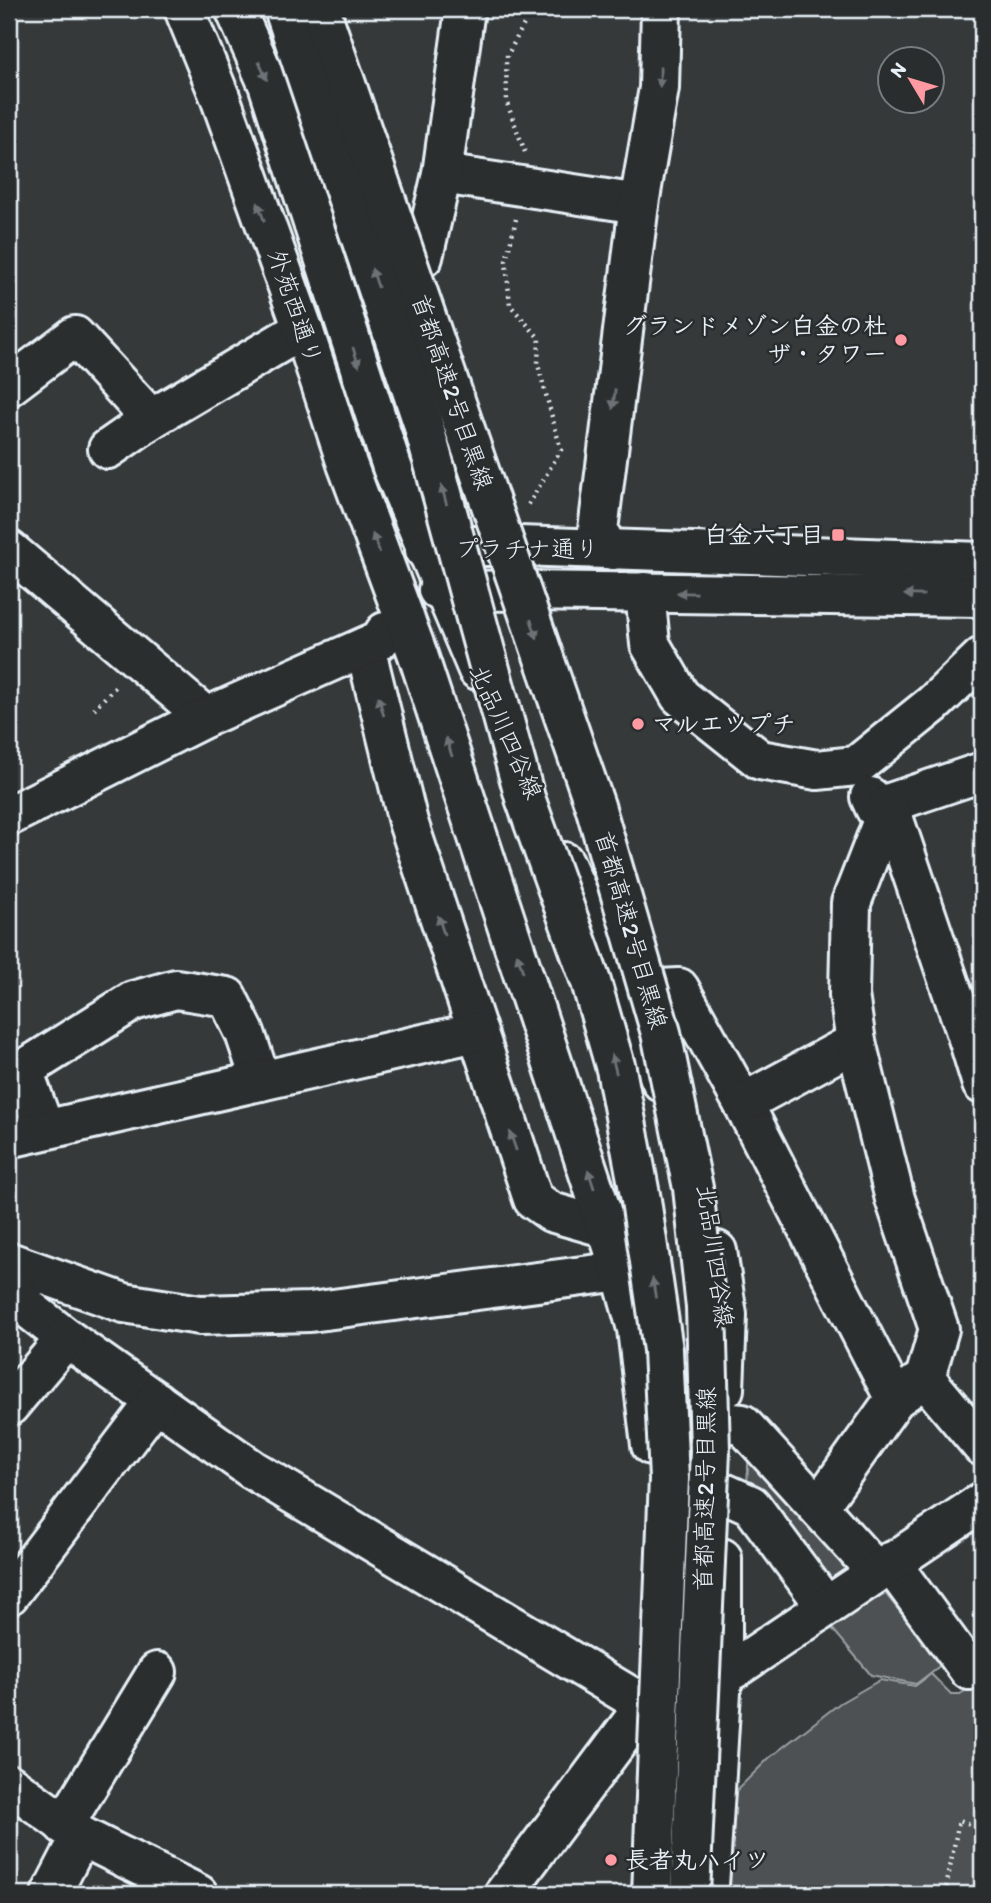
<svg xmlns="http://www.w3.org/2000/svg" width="991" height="1903" viewBox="0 0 991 1903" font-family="Itim,'Klee One',sans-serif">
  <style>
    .green { fill: #4d5152; stroke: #9aa1a5; stroke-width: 2 }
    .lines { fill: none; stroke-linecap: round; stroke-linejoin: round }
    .minor-casing { stroke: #e8f1f8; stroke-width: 44 }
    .major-casing { stroke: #e8f1f8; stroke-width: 44 }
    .path { stroke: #e8f1f8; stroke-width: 4.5; stroke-dasharray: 2 5; stroke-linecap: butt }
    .minor { stroke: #2a2d2e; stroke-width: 38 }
    .major { stroke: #2a2d2e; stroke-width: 38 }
    .highway-bridge-casing { stroke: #e8f1f8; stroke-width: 44; stroke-linecap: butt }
    .highway-bridge { stroke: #2a2d2e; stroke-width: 38 }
    .oneway { fill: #6c7275 }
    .poi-dot { fill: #ff9aa2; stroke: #2a2d2e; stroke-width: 2.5 }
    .labels { text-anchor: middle; stroke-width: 5; stroke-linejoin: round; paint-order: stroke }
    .street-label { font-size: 24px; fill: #e8f1f8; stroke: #2a2d2e }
    .poi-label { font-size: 24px; font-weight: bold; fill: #e8f1f8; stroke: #2a2d2e; text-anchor: end }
  </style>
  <rect width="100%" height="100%" fill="#35393a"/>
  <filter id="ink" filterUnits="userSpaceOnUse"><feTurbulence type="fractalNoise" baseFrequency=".0143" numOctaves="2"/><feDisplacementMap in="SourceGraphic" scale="14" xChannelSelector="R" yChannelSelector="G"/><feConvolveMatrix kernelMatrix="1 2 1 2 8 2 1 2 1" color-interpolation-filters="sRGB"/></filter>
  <g filter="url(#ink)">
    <g class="green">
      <path d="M 749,1446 L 859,1565 L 830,1586 L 747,1485 Z"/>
      <path d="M 881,1588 L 942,1664 L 916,1684 L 871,1675 L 831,1627 Z"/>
      <path d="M 931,1674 L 951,1694 L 960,1694 L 982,1681 L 982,1894 L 717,1894 L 721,1806 L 769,1758 L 840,1703 L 880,1680 L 915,1686 Z"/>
    </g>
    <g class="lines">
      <g class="minor-casing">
        <g id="minor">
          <path d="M 442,174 L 639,204"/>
          <path d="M 423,257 L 442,174 L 465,9"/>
          <path d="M 9,386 L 75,336 L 151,419"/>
          <path d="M 108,449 L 151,419 L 303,329"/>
          <path d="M 9,550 L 206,717"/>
          <path d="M 613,550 L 605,544 L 598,530 L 639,204 L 659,88 L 661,9"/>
          <path d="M 645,592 L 650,644 L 680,696 L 760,760 L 817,770 L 856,766 L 933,704 L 982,657"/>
          <path d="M 365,647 L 408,822 L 533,1199 L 551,1212 L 607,1228"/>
          <path d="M 870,797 L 875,808 L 982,772"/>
          <path d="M 889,805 L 968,1038 L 982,1034"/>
          <path d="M 9,816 L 206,717 L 380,640 L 385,632"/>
          <path d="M 622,991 L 679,988 L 743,1103 L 895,1399"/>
          <path d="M 968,1038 L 982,1084"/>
          <path d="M 743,1103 L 856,1042"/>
          <path d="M 44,1128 L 23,1070 L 133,1001 L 176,989 L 227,997 L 245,1033 L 261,1081"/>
          <path d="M 9,1138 L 476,1032"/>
          <path d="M 9,1262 L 124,1303 L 200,1315 L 310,1312 L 621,1271"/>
          <path d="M 9,1283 L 29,1309 L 66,1338 L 253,1470 L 643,1704"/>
          <path d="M 925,1378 L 982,1446"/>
          <path d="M 9,1406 L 66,1338"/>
          <path d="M 723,1422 L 742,1424 L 877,1572"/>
          <path d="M 722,1492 L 751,1505 L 825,1605"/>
          <path d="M 819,1506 L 895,1399 L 925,1378 L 939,1329 L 895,1199 L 856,1042 L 849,995 L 851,903 L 889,805"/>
          <path d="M 890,1562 L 969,1670"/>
          <path d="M 9,1595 L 156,1401"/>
          <path d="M 9,1784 L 81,1836 L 198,1894"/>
          <path d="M 64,1825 L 157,1672"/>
          <path d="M 51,1894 L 81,1836"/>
          <path d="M 504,1894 L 630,1725 L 734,1669 L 982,1502"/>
        </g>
      </g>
      <g class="major-casing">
        <g id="major">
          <path d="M 184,9 L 220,97 L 303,329 L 347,464 L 418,655 L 621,1271 L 637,1329 L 651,1445"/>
          <path d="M 235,9 L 268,84 L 392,467 L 478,670"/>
          <path d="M 425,550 L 472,546 L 519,546 L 982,562"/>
          <path d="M 438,590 L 982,597"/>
          <path d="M 564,862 L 662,1082"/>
          <path d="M 717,1251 L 727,1315 L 724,1389"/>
          <path d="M 709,1886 L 722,1676 L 722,1558"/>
        </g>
      </g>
      <g class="path">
        <path d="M 525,152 L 507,103 L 506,58 L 532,9"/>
        <path d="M 516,219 L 506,261 L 510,305 L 539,338 L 538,365 L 561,450 L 527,507"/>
        <path d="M 94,709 L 117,685"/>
        <path d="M 945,1894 L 959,1820 L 982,1828"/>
      </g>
      <use href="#minor" class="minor"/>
      <use href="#major" class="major"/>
      <g class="highway-bridge-casing">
        <g id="highway-bridge">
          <path d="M 284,9 L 422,420 L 525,798 L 591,982 L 616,1069 L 641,1200 L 663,1350 L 669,1479 L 652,1894"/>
          <path d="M 320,9 L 595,806 L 661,1033 L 693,1188 L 706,1307 L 710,1451 L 690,1894"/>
        </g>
      </g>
      <use href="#highway-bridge" class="highway-bridge"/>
    </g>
    <defs><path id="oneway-solid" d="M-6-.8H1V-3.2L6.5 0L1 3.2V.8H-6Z" transform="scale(1.75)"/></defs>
    <g class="oneway">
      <use href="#oneway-solid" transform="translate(263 71) rotate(66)"/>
      <use href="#oneway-solid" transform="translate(660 77) rotate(91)"/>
      <use href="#oneway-solid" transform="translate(261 212) rotate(-110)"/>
      <use href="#oneway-solid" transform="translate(375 278) rotate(-109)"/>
      <use href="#oneway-solid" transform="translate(356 357) rotate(72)"/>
      <use href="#oneway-solid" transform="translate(614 399) rotate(97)"/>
      <use href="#oneway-solid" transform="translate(444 495) rotate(-105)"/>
      <use href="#oneway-solid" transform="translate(376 543) rotate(-111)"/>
      <use href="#oneway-solid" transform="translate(687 593) rotate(-179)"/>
      <use href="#oneway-solid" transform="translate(914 595) rotate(-179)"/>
      <use href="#oneway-solid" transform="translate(534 629) rotate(71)"/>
      <use href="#oneway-solid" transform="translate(381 706) rotate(-106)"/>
      <use href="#oneway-solid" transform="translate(449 747) rotate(-108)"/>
      <use href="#oneway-solid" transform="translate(441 925) rotate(-108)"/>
      <use href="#oneway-solid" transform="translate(520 963) rotate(-108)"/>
      <use href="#oneway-solid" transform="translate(614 1064) rotate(-104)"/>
      <use href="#oneway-solid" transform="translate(513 1141) rotate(-109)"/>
      <use href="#oneway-solid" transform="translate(591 1179) rotate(-108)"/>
      <use href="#oneway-solid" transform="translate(654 1288) rotate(-99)"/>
    </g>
  </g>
  <g class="poi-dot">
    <circle cx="901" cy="340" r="7"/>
    <rect x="831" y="528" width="14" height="14" rx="3.5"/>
    <circle cx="638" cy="724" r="7"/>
    <circle cx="611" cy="1860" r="7"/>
  </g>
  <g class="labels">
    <g class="street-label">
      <text transform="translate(295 307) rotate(71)" y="8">外苑西通り</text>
      <text transform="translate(452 392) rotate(71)" y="8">首都高速2号目黒線</text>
      <text x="527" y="557">プラチナ通り</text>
      <text transform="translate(506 732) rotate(66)" y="8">北品川四谷線</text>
      <text transform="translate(631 930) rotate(74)" y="8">首都高速2号目黒線</text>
      <text transform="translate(715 1256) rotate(82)" y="8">北品川四谷線</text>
      <text transform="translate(705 1489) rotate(-89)" y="8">首都高速2号目黒線</text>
    </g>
    <g class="poi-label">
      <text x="887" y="334">グランドメゾン白金の杜<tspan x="887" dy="28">ザ・タワー</tspan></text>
      <text x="824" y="543">白金六丁目</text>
      <text x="652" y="732" text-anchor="start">マルエツプチ</text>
      <text x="625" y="1868" text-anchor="start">長者丸ハイツ</text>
    </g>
  </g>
  <rect width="991" height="1903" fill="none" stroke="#2a2d2e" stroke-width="35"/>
  <rect x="18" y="18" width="956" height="1868" fill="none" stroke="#e8f1f8" stroke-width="2.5" filter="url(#ink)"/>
  <g transform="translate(911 80) rotate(308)"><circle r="33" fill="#2a2d2e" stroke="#767b7f" stroke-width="2"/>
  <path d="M0-5L12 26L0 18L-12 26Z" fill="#ff9aa2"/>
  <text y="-10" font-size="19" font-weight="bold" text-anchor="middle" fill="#e8f1f8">N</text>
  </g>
</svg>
